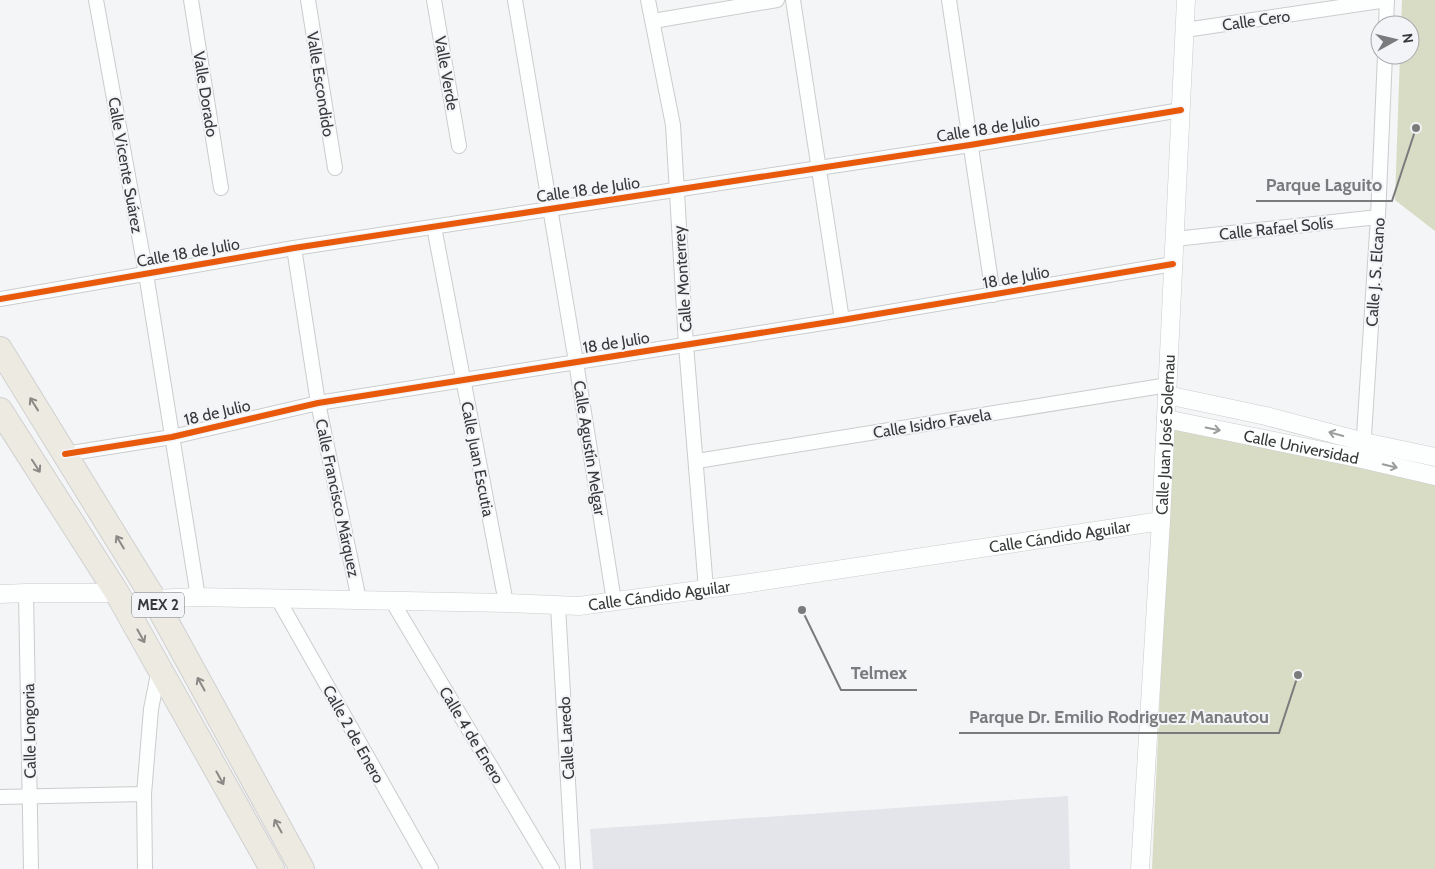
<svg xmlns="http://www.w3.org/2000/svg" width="1435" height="869" viewBox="0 0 1435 869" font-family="Cabin,sans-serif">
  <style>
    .built { fill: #e3e5eb }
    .green { fill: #d8dcc5 }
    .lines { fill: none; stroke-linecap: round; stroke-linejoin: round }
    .minor-casing { stroke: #cbcccd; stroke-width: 16 }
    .tertiary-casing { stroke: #cbcccd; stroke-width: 19 }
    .trunk-casing { stroke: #d0d0d1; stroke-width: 26 }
    .minor { stroke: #fdfefe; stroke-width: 14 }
    .tertiary { stroke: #fdfefe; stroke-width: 18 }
    .trunk { stroke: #edeae2; stroke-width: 24 }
    .cycleway-casing { stroke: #f3f4f7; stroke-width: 9 }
    .cycleway { stroke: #e8590c; stroke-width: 6 }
    .oneway { stroke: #8a8986 }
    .oneway2 { stroke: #9b9c9c }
    .labels { text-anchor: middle; stroke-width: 4; stroke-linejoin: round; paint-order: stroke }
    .shield { fill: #f3f4f7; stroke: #717173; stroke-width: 1 }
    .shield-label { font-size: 15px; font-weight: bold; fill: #39393b }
    .street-label { font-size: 16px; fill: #39393b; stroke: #f3f4f7 }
    .leader { fill: none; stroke: #7a7b7c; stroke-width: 2 }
    .callout-dot { fill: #7a7b7c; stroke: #f3f4f7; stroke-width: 2 }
    .callout-label { font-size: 18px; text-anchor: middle; font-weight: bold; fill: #7a7b7c; stroke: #f3f4f7; stroke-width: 4; stroke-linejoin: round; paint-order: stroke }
  </style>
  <rect width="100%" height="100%" fill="#f4f5f6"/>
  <path class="built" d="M 1068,796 L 1070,869 L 593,869 L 590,829 Z"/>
  <g class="green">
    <path d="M 1402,0 L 1435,0 L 1435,231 L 1395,200 L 1400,55 L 1410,55 L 1410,25 L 1401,25 Z"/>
    <path d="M 1172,429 L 1435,481 L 1435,869 L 1152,869 Z"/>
  </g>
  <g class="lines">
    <g class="minor-casing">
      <g id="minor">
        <path d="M 96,0 L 146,274 L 198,597"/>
        <path d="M 191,0 L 221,188"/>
        <path d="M 308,0 L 335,168"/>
        <path d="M 434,0 L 459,146"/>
        <path d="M 515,0 L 576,362 L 614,601"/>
        <path d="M 648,0 L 673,125 L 686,345 L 706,589"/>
        <path d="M 793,0 L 842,320"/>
        <path d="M 949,0 L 993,295"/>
        <path d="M 653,21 L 777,0"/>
        <path d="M 1386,25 L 1387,0"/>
        <path d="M 1185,30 L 1387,0"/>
        <path d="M 434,227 L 506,603"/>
        <path d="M 1175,239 L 1378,217"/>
        <path d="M 294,248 L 318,403 L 359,600"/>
        <path d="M 0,299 L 294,248 L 970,145 L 1181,110"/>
        <path d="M 1363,451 L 1378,217 L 1385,55"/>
        <path d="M 65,454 L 172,437 L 318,403 L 842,320 L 1173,264"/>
        <path d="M 697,461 L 1168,385"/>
        <path d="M 26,593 L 31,869"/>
        <path d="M 278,599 L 431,869"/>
        <path d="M 392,601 L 552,869"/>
        <path d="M 558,606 L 573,869"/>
        <path d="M 0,797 L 144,794"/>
        <path d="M 145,869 L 144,794 L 151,709 L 159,669"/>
      </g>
    </g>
    <g class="tertiary-casing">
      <g id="tertiary">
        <path d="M 1167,395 L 1266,416 L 1364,442 L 1435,457"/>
        <path id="s1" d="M 1166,419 L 1362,459 L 1435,476"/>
        <path d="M 0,594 L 26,593 L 117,593"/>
        <path id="s2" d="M 154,599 L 198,597 L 506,603 L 579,606 L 743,584 L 1161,521"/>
        <path id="s3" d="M 1140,869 L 1161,521 L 1186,0"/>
      </g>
    </g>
    <g class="trunk-casing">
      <g id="trunk">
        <path d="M 0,349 L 154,599 L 302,869"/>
        <path d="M 0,410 L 117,593 L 272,869"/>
      </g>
    </g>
    <use href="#minor" class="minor"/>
    <use href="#tertiary" class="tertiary"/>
    <use href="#trunk" class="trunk"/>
    <g class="cycleway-casing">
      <g id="cycleway">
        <path d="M 0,299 L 294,248 L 970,145 L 1181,110"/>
        <path d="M 65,454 L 172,437 L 318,403 L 842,320 L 1173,264"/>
      </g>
    </g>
    <use href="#cycleway" class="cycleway"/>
  </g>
  <defs><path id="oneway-shaft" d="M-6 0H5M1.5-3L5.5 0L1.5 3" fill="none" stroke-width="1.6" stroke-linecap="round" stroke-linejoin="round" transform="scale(1.25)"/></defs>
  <g class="oneway">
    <use href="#oneway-shaft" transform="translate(34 404) rotate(-122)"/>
    <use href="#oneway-shaft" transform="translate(36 466) rotate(57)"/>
    <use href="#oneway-shaft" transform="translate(120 542) rotate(-121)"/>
    <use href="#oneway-shaft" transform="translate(141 636) rotate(61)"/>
    <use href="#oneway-shaft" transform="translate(201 684) rotate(-119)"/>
    <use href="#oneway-shaft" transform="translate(220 778) rotate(61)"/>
    <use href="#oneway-shaft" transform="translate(278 826) rotate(-119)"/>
  </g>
  <g class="oneway2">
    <use href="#oneway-shaft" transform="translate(1213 429) rotate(11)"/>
    <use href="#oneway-shaft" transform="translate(1336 434) rotate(-165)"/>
    <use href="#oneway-shaft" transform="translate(1390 466) rotate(13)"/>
  </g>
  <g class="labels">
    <rect class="shield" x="132" y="592.5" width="52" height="25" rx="4"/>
    <g class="shield-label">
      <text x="158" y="610">MEX 2</text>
    </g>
    <g class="street-label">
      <text transform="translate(1256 20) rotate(-8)" y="6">Calle Cero</text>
      <text transform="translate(447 73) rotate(80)" y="6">Valle Verde</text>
      <text transform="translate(321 84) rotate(81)" y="6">Valle Escondido</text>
      <text transform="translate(206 94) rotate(81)" y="6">Valle Dorado</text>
      <text transform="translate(988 128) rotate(-9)" y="6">Calle 18 de Julio</text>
      <text transform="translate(126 165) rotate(80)" y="6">Calle Vicente Suárez</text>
      <text transform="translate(588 189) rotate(-8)" y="6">Calle 18 de Julio</text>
      <text transform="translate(1276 228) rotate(-6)" y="6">Calle Rafael Solís</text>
      <text transform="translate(188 252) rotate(-10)" y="6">Calle 18 de Julio</text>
      <text transform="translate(1375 272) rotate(-86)" y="6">Calle J. S. Elcano</text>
      <text transform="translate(1016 277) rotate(-10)" y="6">18 de Julio</text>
      <text transform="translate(682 279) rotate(-94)" y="6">Calle Monterrey</text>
      <text transform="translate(616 342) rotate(-9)" y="6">18 de Julio</text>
      <text transform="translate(217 412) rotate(-13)" y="6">18 de Julio</text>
      <text transform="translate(932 423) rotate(-9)" y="6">Calle Isidro Favela</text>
      <text dy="6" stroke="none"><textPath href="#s3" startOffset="435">Calle Juan José Solernau</textPath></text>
      <text dy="6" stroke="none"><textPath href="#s1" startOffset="138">Calle Universidad</textPath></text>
      <text transform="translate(590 448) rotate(81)" y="6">Calle Agustín Melgar</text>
      <text transform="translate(478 459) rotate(79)" y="6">Calle Juan Escutia</text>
      <text transform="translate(338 498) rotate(78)" y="6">Calle Francisco Márquez</text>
      <text dy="6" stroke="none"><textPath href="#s2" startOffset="911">Calle Cándido Aguilar</textPath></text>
      <text dy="6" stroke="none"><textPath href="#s2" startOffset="506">Calle Cándido Aguilar</textPath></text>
      <text transform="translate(29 731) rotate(-91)" y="6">Calle Longoria</text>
      <text transform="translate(354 734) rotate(61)" y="6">Calle 2 de Enero</text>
      <text transform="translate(472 735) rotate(59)" y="6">Calle 4 de Enero</text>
      <text transform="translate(566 738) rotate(-93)" y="6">Calle Laredo</text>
    </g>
  </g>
  <path class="leader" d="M1416 128L1392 201H1256M802 610L841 690H917M1298 675L1279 733H959"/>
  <g class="callout-dot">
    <circle cx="1416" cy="128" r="5"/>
    <circle cx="802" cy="610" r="5"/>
    <circle cx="1298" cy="675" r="5"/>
  </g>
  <g class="callout-label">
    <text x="1324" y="191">Parque Laguito</text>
    <text x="879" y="679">Telmex</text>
    <text x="1119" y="723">Parque Dr. Emilio Rodriguez Manautou</text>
  </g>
  <g transform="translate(1395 40) rotate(82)"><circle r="24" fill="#f3f4f7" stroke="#a9a9ac"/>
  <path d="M0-4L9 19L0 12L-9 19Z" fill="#7a7b7c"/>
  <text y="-8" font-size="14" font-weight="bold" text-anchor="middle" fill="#39393b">N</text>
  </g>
</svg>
